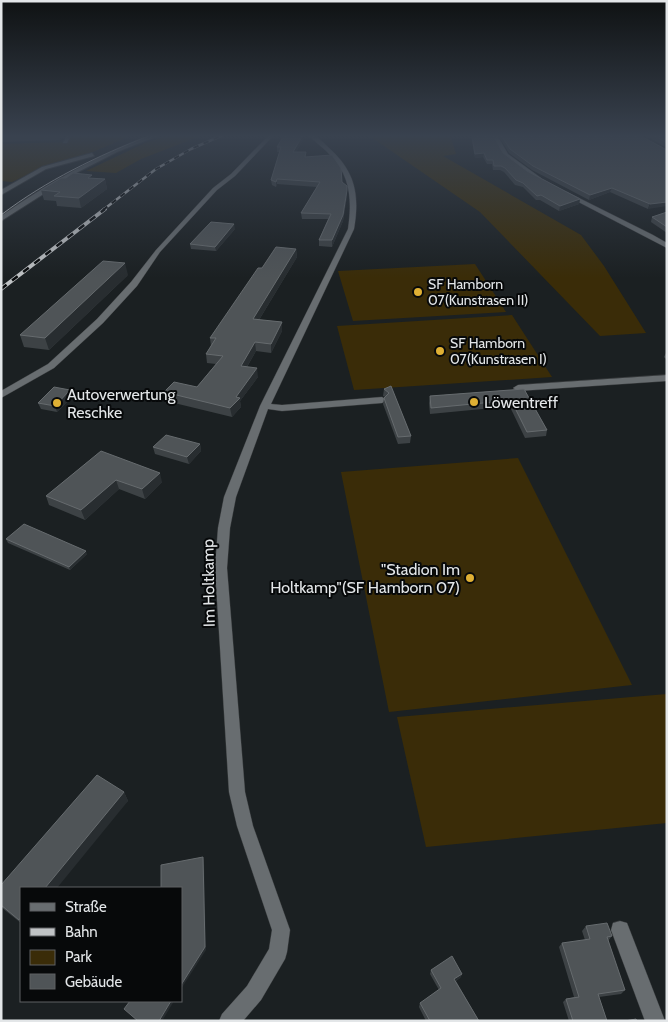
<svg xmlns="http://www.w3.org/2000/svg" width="668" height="1022" viewBox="0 0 668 1022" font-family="Cabin,sans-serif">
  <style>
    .green { fill: #3a2c08 }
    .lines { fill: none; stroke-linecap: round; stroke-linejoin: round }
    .minor-casing { stroke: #373a3c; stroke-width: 1 }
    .tertiary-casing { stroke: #373a3c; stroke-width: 2 }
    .minor { fill: #686d70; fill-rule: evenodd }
    .tertiary { fill: #686d70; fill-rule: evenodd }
    .tram { stroke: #c0c3c5; stroke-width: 1 }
    .rail-far1-casing { stroke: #c0c3c5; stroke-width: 2.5 }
    .rail-casing { stroke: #c0c3c5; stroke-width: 4 }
    .rail-far1 { stroke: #07090a; stroke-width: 2; stroke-dasharray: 5.5; stroke-linecap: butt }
    .rail { stroke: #07090a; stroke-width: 2.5; stroke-dasharray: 7; stroke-linecap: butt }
    .wall { fill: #3d4245 }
    .shaded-wall { fill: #282d30 }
    .building { fill: #4f5457; stroke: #666b6e }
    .poi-dot { fill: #dfb034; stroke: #07090a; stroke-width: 2 }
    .labels { text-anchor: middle; stroke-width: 4; stroke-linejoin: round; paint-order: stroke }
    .far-poi-label { font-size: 14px; fill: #e3e6e8; stroke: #07090a; text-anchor: start }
    .poi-label { font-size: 16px; fill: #e3e6e8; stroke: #07090a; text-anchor: start }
    .street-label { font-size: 16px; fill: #e3e6e8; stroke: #07090a }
  </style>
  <rect width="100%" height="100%" fill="#1b2022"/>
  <g class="green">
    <path d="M 72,135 L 133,135 L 88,154 L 50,164 L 12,182 L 1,181 L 1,144 L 68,142 Z"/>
    <path d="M 169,135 L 203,135 L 141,159 L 116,173 L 86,171 L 145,143 Z"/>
    <path d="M 368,135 L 450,135 L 456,154 L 443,156 L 581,235 L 604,266 L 646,333 L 600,336 L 480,212 Z"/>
    <path d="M 475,264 L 506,312 L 353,321 L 338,271 Z"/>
    <path d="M 512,315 L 552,377 L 354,390 L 337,326 Z"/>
    <path d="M 518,458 L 632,685 L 389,712 L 341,472 Z"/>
    <path d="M 667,694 L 667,823 L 426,847 L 397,717 Z"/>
  </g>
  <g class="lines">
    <g class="minor-casing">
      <g id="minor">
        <path d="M 67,135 L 71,135 L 67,143 L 63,143 Z"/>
        <path d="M 269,135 L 274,135 L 235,176 L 217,190 L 160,252 L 137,286 L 103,323 L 54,368 L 1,398 L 1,391 L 48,364 L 97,319 L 131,282 L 156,250 L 213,188 L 231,174 Z"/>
        <path d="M 308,135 C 316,135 322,141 328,147 C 355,171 360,194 354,229 L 271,404 L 282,405 L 382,397 L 387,400 L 382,403 L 282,411 L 268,409 L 236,497 L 230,528 L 227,568 L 245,792 L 253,826 L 290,930 L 287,952 L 285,959 L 261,1000 L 243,1021 L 219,1021 L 222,1014 L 247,986 L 269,949 L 272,930 L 237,826 L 229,792 L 215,568 L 218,528 L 224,497 L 260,406 L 348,229 C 352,201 351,177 331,156 C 324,148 315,142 308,135 Z"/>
        <path d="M 493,135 L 497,135 L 508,154 L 541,178 L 541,180 L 537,180 L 504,156 Z"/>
        <path d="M 567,192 L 653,235 L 667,243 L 667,248 L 565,195 Z"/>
        <path d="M 667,375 L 667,381 L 518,391 L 513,388 L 518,385 Z"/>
        <path d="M 620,921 L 627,923 L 665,1021 L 645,1021 L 611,930 L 613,923 Z"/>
      </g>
    </g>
    <g class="tertiary-casing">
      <g id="tertiary">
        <path d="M 152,135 L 160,135 L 117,152 L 78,172 L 1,221 L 1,216 C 49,183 98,154 152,135 Z"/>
        <path d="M 92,153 L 94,156 L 46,169 L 1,195 L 1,190 L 42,167 Z"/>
      </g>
    </g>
    <use href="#minor" class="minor"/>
    <use href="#tertiary" class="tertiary"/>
    <path class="tram" d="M 1,215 C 47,180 97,156 151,135"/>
    <g class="rail-far1-casing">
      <path id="rail-far1" d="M 103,210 L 156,169 L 191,149 L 223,135"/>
    </g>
    <g class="rail-casing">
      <path id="rail" d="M 1,289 L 105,209"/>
    </g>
    <use href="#rail-far1" class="rail-far1"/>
    <use href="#rail" class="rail"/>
  </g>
  <g class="wall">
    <path d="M 1,135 L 63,135 L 60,140 L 1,142 Z"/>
    <path d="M 473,135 L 503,153 L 527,171 L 580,199 L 579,204 L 559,211 L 540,200 L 536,200 L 523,187 L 515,185 L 504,172 L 500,170 L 493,170 L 492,164 L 487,164 L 483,157 L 475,158 L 472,141 Z"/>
    <path d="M 498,135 L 639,135 L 667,150 L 648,209 L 610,192 L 589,200 L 532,170 L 509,153 Z"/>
    <path d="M 645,135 L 667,135 L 667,148 Z"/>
    <path d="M 303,140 L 296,152 L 306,157 L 342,182 L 347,196 L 343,221 L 332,247 L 319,246 L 319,240 L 328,219 L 302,219 L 301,213 L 317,187 L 277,184 L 276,187 L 272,185 L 271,180 L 280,152 L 277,152 L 277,147 Z"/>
    <path d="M 93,178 L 105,179 L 107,189 L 81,208 L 57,206 L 56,201 L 44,200 L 41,190 Z"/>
    <path d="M 667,212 L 667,233 L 651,222 L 652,217 Z"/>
    <path d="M 235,229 L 216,251 L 191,249 L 190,244 Z"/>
    <path d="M 296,249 L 297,257 L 259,320 L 282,322 L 282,331 L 271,353 L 256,351 L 247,367 L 258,377 L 240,401 L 241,407 L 232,417 L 166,401 L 164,392 L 197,387 L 216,364 L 207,363 L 206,354 L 211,346 L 210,338 L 262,268 Z"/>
    <path d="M 128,275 L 49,350 L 24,347 L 20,335 Z"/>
    <path d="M 667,351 L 667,360 L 664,357 Z"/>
    <path d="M 391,386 L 411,436 L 410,443 L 398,444 L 383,404 L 384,398 L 385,397 L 383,396 L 384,389 Z"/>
    <path d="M 524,389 L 547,430 L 546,436 L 525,438 L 511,409 L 504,409 L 503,407 L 430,414 L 429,403 L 430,396 Z"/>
    <path d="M 72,397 L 57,412 L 41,409 L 38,403 Z"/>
    <path d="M 200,444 L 201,451 L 189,464 L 155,454 L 153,447 Z"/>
    <path d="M 101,451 L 162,482 L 145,499 L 119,489 L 85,520 L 49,505 L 46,496 Z"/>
    <path d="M 6,539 L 87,554 L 70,570 L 8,543 Z"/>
    <path d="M 124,792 L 128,801 L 21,888 L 21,923 L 1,907 L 1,885 Z"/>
    <path d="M 586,926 L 612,936 L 608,941 L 625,990 L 621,994 L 599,997 L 607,1021 L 569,1021 L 563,1002 L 566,999 L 574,997 L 559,947 L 562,943 L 585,940 L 582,931 Z"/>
    <path d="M 431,970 L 462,974 L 460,978 L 456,981 L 479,1021 L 426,1021 L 419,1007 L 420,1003 L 439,990 L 430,974 Z"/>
  </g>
  <g class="shaded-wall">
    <path d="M 58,135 L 63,135 L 60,140 Z"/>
    <path d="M 303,135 L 303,140 L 293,157 L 293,152 Z"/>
    <path d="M 484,153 L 483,157 L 475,158 L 475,154 Z"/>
    <path d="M 105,179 L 107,189 L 81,208 L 79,198 Z"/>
    <path d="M 277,179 L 277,184 L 276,187 L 276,182 Z"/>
    <path d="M 612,188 L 610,192 L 589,200 L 590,195 Z"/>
    <path d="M 347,190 L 347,196 L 343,221 L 332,247 L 332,240 Z"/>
    <path d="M 580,199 L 579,204 L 559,211 L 560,206 Z"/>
    <path d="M 667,202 L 667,206 L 648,209 L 650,204 Z"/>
    <path d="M 234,224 L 235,229 L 216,251 L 215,247 Z"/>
    <path d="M 296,249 L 297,257 L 254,328 L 253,319 Z"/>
    <path d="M 125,263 L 128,275 L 49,350 L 45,338 Z"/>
    <path d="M 282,322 L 282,331 L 271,353 L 271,344 Z"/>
    <path d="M 255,342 L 256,351 L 242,375 L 241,366 Z"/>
    <path d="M 257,368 L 258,377 L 240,401 L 241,407 L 232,417 L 230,408 L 236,397 Z"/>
    <path d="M 70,390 L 72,397 L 57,412 L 55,406 Z"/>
    <path d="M 200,444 L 201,451 L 189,464 L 187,457 Z"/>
    <path d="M 160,473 L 162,482 L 145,499 L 142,489 Z"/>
    <path d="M 116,480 L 119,489 L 85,520 L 81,510 Z"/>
    <path d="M 86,551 L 87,554 L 70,570 L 69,567 Z"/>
    <path d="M 124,792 L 128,801 L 57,888 L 45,888 Z"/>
    <path d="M 203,857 L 204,860 L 206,950 L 181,989 L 181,985 Z"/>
    <path d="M 462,974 L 460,978 L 453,983 L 454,979 Z"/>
    <path d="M 171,1001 L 174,1001 L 162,1021 L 159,1021 Z"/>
  </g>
  <g class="building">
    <path d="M 284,135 L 303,135 L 293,152 L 306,152 L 305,157 L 332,155 L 341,168 L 342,182 L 347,186 L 347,190 L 343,215 L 332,240 L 319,240 L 331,214 L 301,213 L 320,182 L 277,179 L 276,182 L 271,180 L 281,147 L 277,147 Z"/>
    <path d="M 473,135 L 493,135 L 503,153 L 527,171 L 580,199 L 560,206 L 541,195 L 537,196 L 523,183 L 516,180 L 505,168 L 501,166 L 494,166 L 493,160 L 487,160 L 484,153 L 475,154 L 472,137 Z"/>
    <path d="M 501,135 L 639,135 L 667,150 L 667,202 L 650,204 L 612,188 L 590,195 L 533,166 L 510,149 Z"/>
    <path d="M 653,135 L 667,135 L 667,143 Z"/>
    <path d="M 73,173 L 92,175 L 88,178 L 105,179 L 79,198 L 54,196 L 60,192 L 41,190 L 61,178 L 66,178 Z"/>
    <path d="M 667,212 L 667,227 L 652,217 Z"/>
    <path d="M 211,222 L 234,224 L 215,247 L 190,244 Z"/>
    <path d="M 276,247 L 296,249 L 253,319 L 282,322 L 271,344 L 255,342 L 241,366 L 257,368 L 236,397 L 240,398 L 230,408 L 164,392 L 174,382 L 197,387 L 223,356 L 206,354 L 216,338 L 210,338 L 258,268 L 262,268 Z"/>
    <path d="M 103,261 L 125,263 L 45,338 L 20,335 Z"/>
    <path d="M 391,386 L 411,436 L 398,437 L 384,398 L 389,393 L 384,389 Z"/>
    <path d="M 54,387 L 70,390 L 55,406 L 38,403 Z"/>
    <path d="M 524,389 L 547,430 L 527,432 L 512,402 L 505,403 L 504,401 L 431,408 L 430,396 Z"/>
    <path d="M 166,435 L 200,444 L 187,457 L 153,447 Z"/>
    <path d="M 101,451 L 160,473 L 142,489 L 116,480 L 81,510 L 46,496 Z"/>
    <path d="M 24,524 L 86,551 L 69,567 L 6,539 Z"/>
    <path d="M 97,775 L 124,792 L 45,888 L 21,888 L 21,916 L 19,920 L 1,905 L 1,885 Z"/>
    <path d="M 203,857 L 205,947 L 181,985 L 181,888 L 161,888 L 161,865 Z"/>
    <path d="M 607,923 L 612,936 L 607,937 L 625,990 L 598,994 L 607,1021 L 573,1021 L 566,999 L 579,997 L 562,943 L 590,939 L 586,926 Z"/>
    <path d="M 452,956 L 462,974 L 454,979 L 479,1021 L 430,1021 L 420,1003 L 441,988 L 431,970 Z"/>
    <path d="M 130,1001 L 171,1001 L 159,1021 L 138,1021 L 124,1009 Z"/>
    <path d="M 636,1019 L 637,1021 L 625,1021 Z"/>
  </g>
  <linearGradient id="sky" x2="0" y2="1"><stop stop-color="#0f1213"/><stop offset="0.49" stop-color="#39424f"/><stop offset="1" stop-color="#39424f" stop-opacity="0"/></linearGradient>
  <rect width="668" height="278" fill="url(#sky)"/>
  <g class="poi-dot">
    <circle cx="418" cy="292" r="5"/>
    <circle cx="440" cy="351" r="5"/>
    <circle cx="474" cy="402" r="5"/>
    <circle cx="57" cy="403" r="5"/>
    <circle cx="470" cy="578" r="5"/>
  </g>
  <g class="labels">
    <g class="far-poi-label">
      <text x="428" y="289">SF Hamborn<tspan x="428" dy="16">07(Kunstrasen II)</tspan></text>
      <text x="450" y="348">SF Hamborn<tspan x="450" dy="16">07(Kunstrasen I)</tspan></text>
    </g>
    <g class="poi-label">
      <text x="67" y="400">Autoverwertung<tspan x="67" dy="18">Reschke</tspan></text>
      <text x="484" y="408">Löwentreff</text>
      <text x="460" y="575" text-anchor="end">"Stadion Im<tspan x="460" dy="18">Holtkamp"(SF Hamborn 07)</tspan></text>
    </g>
    <g class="street-label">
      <text transform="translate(208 583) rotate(-91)" y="6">Im Holtkamp</text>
    </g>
  </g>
  <rect width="668" height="1022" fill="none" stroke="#e3e6e8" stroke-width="5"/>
  <rect x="20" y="887" width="162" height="115" fill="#07090a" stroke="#5f6163"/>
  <rect x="30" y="903" width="25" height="8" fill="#686d70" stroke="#5f6163"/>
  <text x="65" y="912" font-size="15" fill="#e3e6e8">Straße</text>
  <rect x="30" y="928" width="25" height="8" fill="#c0c3c5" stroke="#5f6163"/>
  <text x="65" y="937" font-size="15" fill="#e3e6e8">Bahn</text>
  <rect x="30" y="950" width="25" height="15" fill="#3a2c08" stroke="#5f6163"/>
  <text x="65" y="962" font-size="15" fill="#e3e6e8">Park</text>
  <rect x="30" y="974" width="25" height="15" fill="#4f5457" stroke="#5f6163"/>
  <text x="65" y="987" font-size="15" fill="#e3e6e8">Gebäude</text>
</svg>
